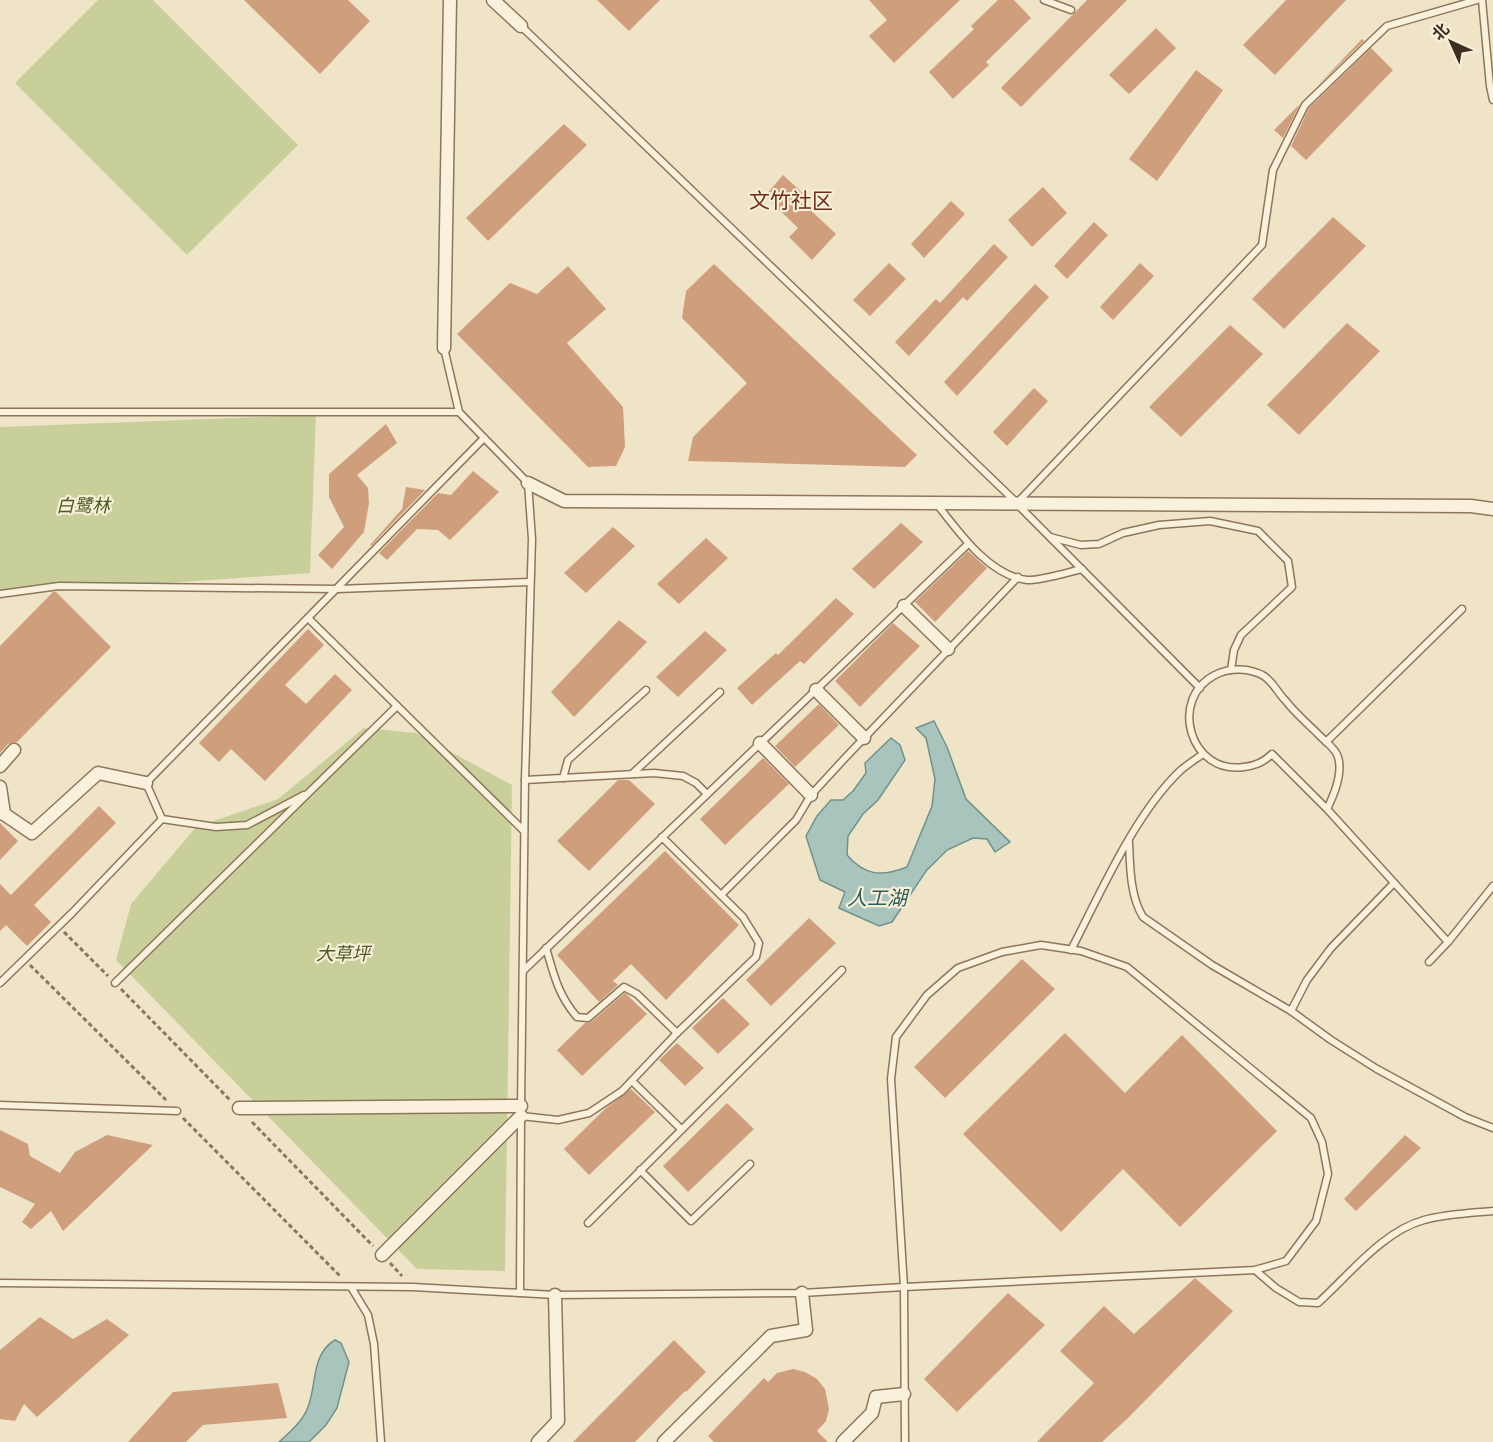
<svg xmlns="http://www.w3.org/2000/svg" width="1493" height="1442" viewBox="0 0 1493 1442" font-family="'Libre Baskerville','Noto Sans SC',serif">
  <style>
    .green { fill: #c9cf9b }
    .water { fill: #a9c4bc; stroke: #6f938a; stroke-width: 1.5 }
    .building { fill: #cf9f7d }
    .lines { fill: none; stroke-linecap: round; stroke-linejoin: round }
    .lane-casing { stroke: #8d765c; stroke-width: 9 }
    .street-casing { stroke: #8d765c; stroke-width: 15 }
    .path { stroke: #8d765c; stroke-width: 3; stroke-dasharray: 4.5 3; stroke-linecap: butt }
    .lane { stroke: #faf1dc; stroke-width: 6 }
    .street { stroke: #faf1dc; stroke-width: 12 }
    .labels { text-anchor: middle; stroke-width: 4.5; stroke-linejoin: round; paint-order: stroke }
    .park-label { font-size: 18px; font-style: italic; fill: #4d5a26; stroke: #f7eed8 }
    .water-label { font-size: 20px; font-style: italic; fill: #2f5d5a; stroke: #f7eed8 }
    .quarter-label { font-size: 21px; fill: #6b2e1e; stroke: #f7eed8 }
  </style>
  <rect width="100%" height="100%" fill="#f0e4c8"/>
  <g class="green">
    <path d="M 98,0 L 153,0 L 298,145 L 187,255 L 15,83 Z"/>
    <path d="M 316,415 L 310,573 L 0,595 L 0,427 Z"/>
    <path d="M 364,728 L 416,733 L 512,785 L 505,1271 L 417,1269 L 116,960 L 131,904 L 196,827 L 278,799 Z"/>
  </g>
  <g class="water">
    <path d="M 934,721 L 947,747 L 966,799 L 1010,842 L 995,852 L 987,839 L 973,838 L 947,850 L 926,871 L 892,922 L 879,926 L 839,908 L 845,892 L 820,880 L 806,836 L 817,816 L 831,800 L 843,800 L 853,791 L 866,773 L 865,763 L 891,738 L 900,745 L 905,760 L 878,800 L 863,814 L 848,836 L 847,855 C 865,876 882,877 907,867 L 932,806 L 935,779 L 926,738 L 916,728 Z"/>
    <path d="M 335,1340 L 341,1343 L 349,1362 L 337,1408 L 326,1425 L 309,1442 L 279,1442 C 290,1432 303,1421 308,1407 C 317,1384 311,1354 335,1340 Z"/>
  </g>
  <g class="building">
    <path d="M 244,0 L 348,0 L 370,21 L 320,74 Z"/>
    <path d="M 597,0 L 660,0 L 629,31 Z"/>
    <path d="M 869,0 L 960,0 L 894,63 L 869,36 L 887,20 Z"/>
    <path d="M 998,0 L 1014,0 L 1031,18 L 986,62 L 989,65 L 953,99 L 929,72 L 974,29 L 971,26 Z"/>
    <path d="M 1087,0 L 1127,0 L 1021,107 L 1001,88 Z"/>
    <path d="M 1286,0 L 1346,0 L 1275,75 L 1243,45 Z"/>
    <path d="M 1156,28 L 1176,48 L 1129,94 L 1109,75 Z"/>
    <path d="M 1362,39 L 1364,41 L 1317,86 Z"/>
    <path d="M 1371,48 L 1393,70 L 1306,160 L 1291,146 L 1309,108 Z"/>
    <path d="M 1196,70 L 1223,90 L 1157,181 L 1129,159 Z"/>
    <path d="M 1300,104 L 1283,138 L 1274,130 Z"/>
    <path d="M 564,124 L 587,145 L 488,241 L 466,218 Z"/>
    <path d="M 783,175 L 809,199 L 804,204 L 836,234 L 812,260 L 789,237 L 798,228 L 765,196 Z"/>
    <path d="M 1043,187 L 1067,213 L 1032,247 L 1008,220 Z"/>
    <path d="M 951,201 L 965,214 L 924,258 L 911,244 Z"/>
    <path d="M 1333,217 L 1366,246 L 1284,329 L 1252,299 Z"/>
    <path d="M 1094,222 L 1108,235 L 1067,279 L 1054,266 Z"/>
    <path d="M 994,244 L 1008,257 L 967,301 L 963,297 L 909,356 L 895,342 L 936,299 L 940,303 Z"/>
    <path d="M 889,263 L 906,279 L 870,316 L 853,300 Z"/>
    <path d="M 1140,263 L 1154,276 L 1113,320 L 1100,307 Z"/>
    <path d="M 714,264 L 917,455 L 905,467 L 688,461 L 693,437 L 747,383 L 682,318 L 686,291 Z"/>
    <path d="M 568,266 L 606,309 L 567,343 L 623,407 L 625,447 L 616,466 L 588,467 L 457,334 L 510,283 L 537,294 Z"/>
    <path d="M 1035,284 L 1049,297 L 957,396 L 944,382 Z"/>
    <path d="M 1347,323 L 1380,351 L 1299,435 L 1267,405 Z"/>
    <path d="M 1230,325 L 1263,354 L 1181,437 L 1149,407 Z"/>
    <path d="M 1034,388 L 1048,401 L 1007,446 L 993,432 Z"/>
    <path d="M 386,424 L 397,443 L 357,475 L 368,488 L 369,503 L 364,532 L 332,569 L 318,555 L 344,527 L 329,497 L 329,474 Z"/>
    <path d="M 473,471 L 499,492 L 450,540 L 438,530 L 417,529 L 387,560 L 379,553 L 438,493 L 451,495 Z"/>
    <path d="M 406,487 L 425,490 L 371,546 L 370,545 L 402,509 Z"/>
    <path d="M 901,523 L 923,542 L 874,589 L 852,569 Z"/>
    <path d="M 613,527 L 635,546 L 586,593 L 564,573 Z"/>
    <path d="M 706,538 L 728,558 L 679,604 L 657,584 Z"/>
    <path d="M 968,551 L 987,568 L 935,622 L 915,602 Z"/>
    <path d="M 53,592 L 56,592 L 111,647 L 17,742 L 8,744 L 0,753 L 0,646 Z"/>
    <path d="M 836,598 L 854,614 L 804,664 L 800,661 L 752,705 L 737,688 L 776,653 L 778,655 Z"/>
    <path d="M 619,620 L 647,642 L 574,717 L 551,692 Z"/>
    <path d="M 893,623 L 920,646 L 860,707 L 835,681 Z"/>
    <path d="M 308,629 L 324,645 L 285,685 L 306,704 L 335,674 L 352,690 L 265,781 L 231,749 L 219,762 L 199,743 Z"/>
    <path d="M 705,631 L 727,650 L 678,697 L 656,677 Z"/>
    <path d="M 819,704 L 839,725 L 795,767 L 775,746 Z"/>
    <path d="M 763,758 L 789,784 L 725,845 L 700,819 Z"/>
    <path d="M 618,780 L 629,780 L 655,804 L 589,871 L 557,841 Z"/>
    <path d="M 99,806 L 116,823 L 34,905 L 51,922 L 27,946 L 6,925 L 0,931 L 0,884 L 11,895 Z"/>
    <path d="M 0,823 L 18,841 L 0,860 Z"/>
    <path d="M 665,851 L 739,925 L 666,1000 L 631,964 L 613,981 L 618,985 L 599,1002 L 557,955 Z"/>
    <path d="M 809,918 L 836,943 L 771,1006 L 746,980 Z"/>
    <path d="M 1022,959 L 1055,989 L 945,1098 L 914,1067 Z"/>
    <path d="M 625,993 L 647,1014 L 582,1076 L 557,1050 L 585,1023 L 591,1022 Z"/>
    <path d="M 723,998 L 750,1024 L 718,1054 L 692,1028 Z"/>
    <path d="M 1065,1033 L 1125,1093 L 1182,1035 L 1277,1131 L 1180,1227 L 1123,1169 L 1061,1232 L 963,1134 Z"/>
    <path d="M 677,1043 L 704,1068 L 685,1086 L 659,1060 Z"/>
    <path d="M 631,1089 L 655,1112 L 589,1175 L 564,1149 L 606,1108 Z"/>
    <path d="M 727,1103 L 754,1129 L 688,1192 L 663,1166 Z"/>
    <path d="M 0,1130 L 28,1144 L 30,1156 L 60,1173 L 75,1152 L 107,1135 L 153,1145 L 63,1231 L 51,1211 L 31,1229 L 22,1222 L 35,1204 L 0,1187 Z"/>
    <path d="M 1405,1135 L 1421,1148 L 1356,1211 L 1344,1199 Z"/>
    <path d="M 1195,1278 L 1233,1311 L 1128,1418 L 1102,1442 L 1037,1442 L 1094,1383 L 1060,1351 L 1104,1306 L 1134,1334 Z"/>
    <path d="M 1008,1293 L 1045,1325 L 957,1412 L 924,1379 Z"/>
    <path d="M 40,1317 L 73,1339 L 107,1319 L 129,1335 L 37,1417 L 24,1404 L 15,1421 L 0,1419 L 0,1350 Z"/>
    <path d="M 674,1340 L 706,1372 L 686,1392 L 685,1391 L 635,1442 L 573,1442 Z"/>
    <path d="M 793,1369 L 805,1372 L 817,1379 L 825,1389 L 829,1409 L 826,1421 L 817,1431 L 828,1442 L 714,1442 L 708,1436 L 764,1378 L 768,1382 L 777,1373 Z"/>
    <path d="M 278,1383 L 287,1418 L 203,1425 L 186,1442 L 128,1442 L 173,1392 Z"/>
  </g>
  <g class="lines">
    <g class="lane-casing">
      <g id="lane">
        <path d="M 1044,0 L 1071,10"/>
        <path d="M 1482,0 L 1490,86 L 1493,100"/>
        <path d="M 521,26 L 1017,503 L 1262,245 L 1273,170 L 1305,105 L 1387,26 L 1477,0"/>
        <path d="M 444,348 L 459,412 L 528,483 L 532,539 L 525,780 L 521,1108"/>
        <path d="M 0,412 L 459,412"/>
        <path d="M 936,503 C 958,531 989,576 1027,580 C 1039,581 1069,572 1082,569"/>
        <path d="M 1017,504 L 1200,688"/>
        <path d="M 1050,537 L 1081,545 L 1099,544 L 1123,533 L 1159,525 L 1210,521 L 1258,531 L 1288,561 L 1292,587 L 1241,635 L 1234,650 L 1231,670"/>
        <path d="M 0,594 L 59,586 L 337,589 L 530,582"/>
        <path d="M 308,618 L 524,831"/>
        <path d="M 1326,742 L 1462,609"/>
        <path d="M 632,774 L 720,692"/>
        <path d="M 563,778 L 568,760 L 646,690"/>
        <path d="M 525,780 L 654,773 L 683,776 L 696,783 L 707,794"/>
        <path d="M 1327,809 C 1334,795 1343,773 1338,757 C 1336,749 1326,742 1320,736 C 1308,724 1295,713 1285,700 C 1277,692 1274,683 1264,676 C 1250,668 1230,667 1215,675 C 1168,699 1190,775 1244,767 C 1254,766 1264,762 1272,754 L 1327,809 L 1448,942 L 1493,886"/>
        <path d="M 162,819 L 146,783 L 484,438"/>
        <path d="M 162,819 L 216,827 L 247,825 L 304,795"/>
        <path d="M 1129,842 C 1130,866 1130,896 1143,917 L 1212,965 L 1291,1011 L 1331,1040 L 1377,1069 L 1465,1117 L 1493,1128"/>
        <path d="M 721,895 L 796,820 L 811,795 L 845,758 L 1018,577"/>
        <path d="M 1041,945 L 1081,951 L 1127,967 L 1311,1118 L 1322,1142 L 1328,1174 L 1316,1221 L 1286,1261 L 1255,1270 L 904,1287 L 891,1079 L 896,1037 L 927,995 L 958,968 L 1002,952 Z"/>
        <path d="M 546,948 C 554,975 558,995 577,1017 L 588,1018 L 624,987 L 637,994 L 677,1033"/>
        <path d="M 1071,950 C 1100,894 1135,813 1181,770 C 1188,764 1196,759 1203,754"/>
        <path d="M 1429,962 L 1448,942"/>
        <path d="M 523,971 L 968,544"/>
        <path d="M 0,983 L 72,913 L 162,819"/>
        <path d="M 115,983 L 397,706"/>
        <path d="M 1291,1011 L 1307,980 L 1331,948 L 1394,883"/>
        <path d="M 632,1081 L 681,1129"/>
        <path d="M 0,1105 L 177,1111"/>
        <path d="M 521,1116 L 558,1120 L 589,1113 L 622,1091 L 677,1033 L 756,957 L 759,943 L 743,917 L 662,837"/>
        <path d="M 640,1170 L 691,1221 L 750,1164"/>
        <path d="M 588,1223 L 842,970"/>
        <path d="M 1255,1270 L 1276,1288 L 1299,1302 L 1318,1303 C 1349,1275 1383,1231 1424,1220 C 1445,1214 1470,1213 1493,1211"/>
        <path d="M 0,1283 L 413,1287 L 520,1293 L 521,1118"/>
        <path d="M 351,1287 L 368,1315 L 374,1344 L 381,1442"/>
        <path d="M 520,1293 L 555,1295 L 802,1293 L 904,1287 L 905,1442"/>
      </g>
    </g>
    <g class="street-casing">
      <g id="street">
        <path d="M 493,0 L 521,26"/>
        <path d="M 444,348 L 450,0"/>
        <path d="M 528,483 L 564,501 L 1471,506 L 1493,509"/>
        <path d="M 904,606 L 948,649"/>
        <path d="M 816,690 L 864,738"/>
        <path d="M 760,743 L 811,795"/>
        <path d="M 0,766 L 14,750"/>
        <path d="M 0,787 L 4,814"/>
        <path d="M 0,813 L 4,814 L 32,833 L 98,773 L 146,783"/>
        <path d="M 239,1108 L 521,1106"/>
        <path d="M 382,1255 L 521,1116"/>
        <path d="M 538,1442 L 558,1421 L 555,1295"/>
        <path d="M 664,1442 L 771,1336 L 806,1330 L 802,1293"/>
        <path d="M 843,1442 L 872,1413 L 876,1397 L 904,1394"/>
      </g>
    </g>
    <g class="path">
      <path d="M 64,932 L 108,976"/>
      <path d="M 30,965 L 166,1100"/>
      <path d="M 121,989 L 230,1100"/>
      <path d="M 183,1118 L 341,1277"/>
      <path d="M 252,1122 L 373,1246"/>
      <path d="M 390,1263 L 402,1276"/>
    </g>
    <use href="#lane" class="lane"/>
    <use href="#street" class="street"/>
  </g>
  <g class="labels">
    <g class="park-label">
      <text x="83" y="512">白鹭林</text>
      <text x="343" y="960">大草坪</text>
    </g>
    <g class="water-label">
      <text x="877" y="905">人工湖</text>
    </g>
    <g class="quarter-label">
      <text x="791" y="208">文竹社区</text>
    </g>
  </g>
  <g transform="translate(1451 42) rotate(315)" stroke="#f7eed8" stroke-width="4.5" paint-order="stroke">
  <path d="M0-4.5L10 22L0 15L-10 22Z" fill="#3d2e20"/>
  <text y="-9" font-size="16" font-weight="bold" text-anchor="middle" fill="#3d2e20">北</text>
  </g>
</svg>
